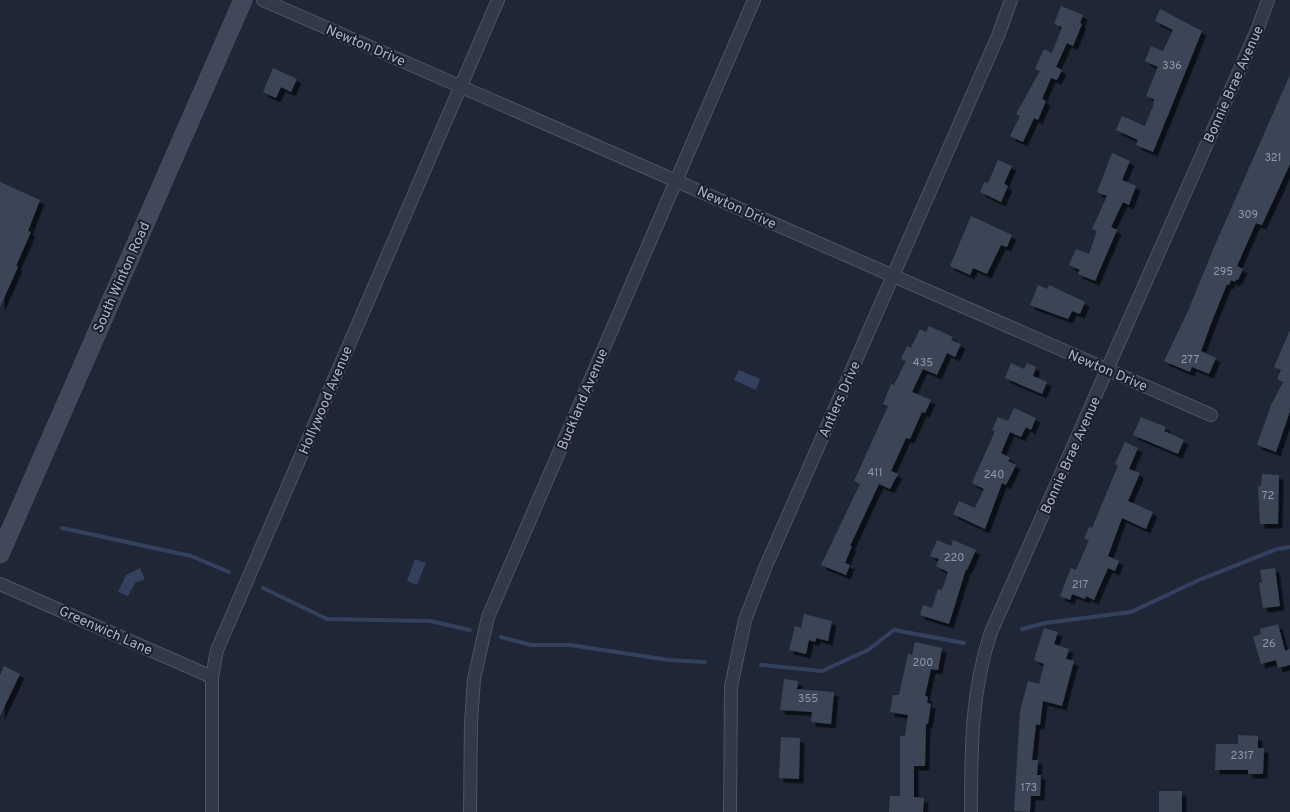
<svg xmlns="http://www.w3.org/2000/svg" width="1290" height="812" viewBox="0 0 1290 812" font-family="Overpass,sans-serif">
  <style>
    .water { fill: #33415e }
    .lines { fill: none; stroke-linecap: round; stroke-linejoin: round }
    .stream { stroke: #33415e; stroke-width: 4 }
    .building { fill: #3b4557; filter: url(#shadow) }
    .street-casing { stroke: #4d5462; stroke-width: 14 }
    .secondary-casing { stroke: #4d5462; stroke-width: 19 }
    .street { stroke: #333946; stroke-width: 12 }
    .secondary { stroke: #414859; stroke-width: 18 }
    .labels { text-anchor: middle; stroke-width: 4; stroke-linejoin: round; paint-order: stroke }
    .number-label { font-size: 11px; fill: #9098a9 }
    .street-label { font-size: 14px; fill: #adb4c4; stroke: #181f2b }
  </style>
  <defs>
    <filter id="shadow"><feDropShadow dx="4.5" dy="4.5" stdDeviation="0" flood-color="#0009"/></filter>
  </defs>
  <rect width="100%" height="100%" fill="#1f2736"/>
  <g class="water">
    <path d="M 739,370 L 760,379 L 756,390 L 734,380 Z"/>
    <path d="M 415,559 L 426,563 L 417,585 L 407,581 Z"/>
    <path d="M 140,568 L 145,579 L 135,583 L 128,596 L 118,592 L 126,575 Z"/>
  </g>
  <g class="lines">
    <g class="stream">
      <path d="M 62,528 L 191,556 L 229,572"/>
      <path d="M 263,588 L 327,619 L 430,621 L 470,630"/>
      <path d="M 1022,629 L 1045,623 L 1131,612 L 1199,580 L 1277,549 L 1290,547"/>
      <path d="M 501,637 L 531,645 L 570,645 L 669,660 L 705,662"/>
      <path d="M 761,665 L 822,671 L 868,650 L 894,630 L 964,643"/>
    </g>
  </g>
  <g class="building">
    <path d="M 1061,6 L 1083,15 L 1080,23 L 1082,24 L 1073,46 L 1067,43 L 1056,67 L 1062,70 L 1057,80 L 1051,78 L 1042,99 L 1046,101 L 1038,120 L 1034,118 L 1023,142 L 1010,136 L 1020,116 L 1016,114 L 1040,71 L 1035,69 L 1044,49 L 1052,53 L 1062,27 L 1054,24 Z"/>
    <path d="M 1160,9 L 1202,31 L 1153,152 L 1136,145 L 1138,140 L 1116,130 L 1122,116 L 1145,126 L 1153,106 L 1154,99 L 1146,96 L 1158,67 L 1145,61 L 1151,46 L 1163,51 L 1173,30 L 1155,21 Z"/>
    <path d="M 273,68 L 297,79 L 291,92 L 281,87 L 276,98 L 263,92 Z"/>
    <path d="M 1290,75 L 1290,164 L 1262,225 L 1256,223 L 1237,266 L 1243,269 L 1238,280 L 1236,279 L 1235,282 L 1231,280 L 1229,285 L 1227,284 L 1212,321 L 1201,351 L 1216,358 L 1209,374 L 1192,367 L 1190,372 L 1164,361 L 1188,311 L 1215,245 Z"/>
    <path d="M 1112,153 L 1130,161 L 1122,180 L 1136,186 L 1129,205 L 1123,202 L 1111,227 L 1117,230 L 1095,281 L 1078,274 L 1080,270 L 1069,265 L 1076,249 L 1089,254 L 1097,231 L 1092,229 L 1107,196 L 1097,192 Z"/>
    <path d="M 998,160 L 1012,166 L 1004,184 L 1008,186 L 1001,202 L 980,192 L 984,182 L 988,183 Z"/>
    <path d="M 0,182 L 40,200 L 28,231 L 31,232 L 16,266 L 18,267 L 0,307 Z"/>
    <path d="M 971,216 L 1012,235 L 1007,247 L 1001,245 L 987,274 L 973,268 L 970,275 L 950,266 Z"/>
    <path d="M 1038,285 L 1047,289 L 1049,285 L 1085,302 L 1080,314 L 1072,311 L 1068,319 L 1030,305 Z"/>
    <path d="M 929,326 L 953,337 L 951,340 L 961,344 L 955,357 L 947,353 L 937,375 L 923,369 L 912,392 L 931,400 L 925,413 L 922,412 L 910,439 L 906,438 L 891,471 L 898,474 L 890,489 L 879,484 L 850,546 L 852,546 L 845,563 L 850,565 L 846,575 L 821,565 L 860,484 L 854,481 L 888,406 L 883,404 L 891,384 L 894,385 L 906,361 L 901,359 L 907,346 L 911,348 L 920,329 L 926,332 Z"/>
    <path d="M 1290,330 L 1290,411 L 1276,452 L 1257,445 L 1271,405 L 1283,382 L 1277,379 L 1281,370 L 1274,367 Z"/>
    <path d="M 1011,363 L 1024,369 L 1027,363 L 1036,367 L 1033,376 L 1047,382 L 1042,394 L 1005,378 Z"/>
    <path d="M 1014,408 L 1036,418 L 1031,430 L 1026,427 L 1021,437 L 1010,432 L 1001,453 L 1010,458 L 1008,461 L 1016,465 L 1006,485 L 1002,483 L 985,529 L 953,514 L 959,501 L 975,508 L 984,489 L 972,483 L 995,431 L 992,430 L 998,417 L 1008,421 Z"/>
    <path d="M 1141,417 L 1166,427 L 1164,431 L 1184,440 L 1178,454 L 1133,435 Z"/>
    <path d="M 1125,442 L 1138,448 L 1129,469 L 1140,473 L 1128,501 L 1153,512 L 1146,529 L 1122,518 L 1108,556 L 1119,561 L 1115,571 L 1108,568 L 1094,600 L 1086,596 L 1085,599 L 1072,594 L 1070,600 L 1060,596 L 1071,568 L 1076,570 L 1089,540 L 1084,539 L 1089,527 L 1092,528 L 1114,475 L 1118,466 L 1115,464 Z"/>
    <path d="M 1262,474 L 1279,475 L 1278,524 L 1260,524 L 1258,486 L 1261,486 Z"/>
    <path d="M 937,540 L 951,546 L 953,540 L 976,550 L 967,570 L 966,569 L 949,624 L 920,615 L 923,605 L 932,608 L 938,589 L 942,590 L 948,572 L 936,566 L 939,559 L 930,556 Z"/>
    <path d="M 1275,568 L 1280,606 L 1263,608 L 1259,583 L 1262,582 L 1260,570 Z"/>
    <path d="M 804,614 L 832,621 L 828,641 L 816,638 L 815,642 L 809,640 L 806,654 L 789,650 L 795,626 L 801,628 Z"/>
    <path d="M 1278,624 L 1285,651 L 1290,649 L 1290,665 L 1278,668 L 1276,660 L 1261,664 L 1253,637 L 1261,634 L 1260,629 Z"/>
    <path d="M 1044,628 L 1058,632 L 1054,644 L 1069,649 L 1066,659 L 1074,661 L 1062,706 L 1043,701 L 1040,725 L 1036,724 L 1032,760 L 1038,760 L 1037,775 L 1041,775 L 1040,796 L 1031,796 L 1030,812 L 1014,811 L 1020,711 L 1028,681 L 1039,684 L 1044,664 L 1034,660 Z"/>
    <path d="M 915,642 L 942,648 L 938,670 L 931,669 L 925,696 L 928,697 L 927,703 L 931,704 L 928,724 L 926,724 L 925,766 L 914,766 L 914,797 L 924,798 L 923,812 L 889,812 L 890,796 L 900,796 L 900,736 L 905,736 L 908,715 L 890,712 L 893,695 L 899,695 L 908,654 L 912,655 Z"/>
    <path d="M 4,666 L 20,674 L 0,716 L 0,675 Z"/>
    <path d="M 784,679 L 798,681 L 797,689 L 834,692 L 831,724 L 811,722 L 812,712 L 780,710 Z"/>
    <path d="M 1238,735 L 1258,736 L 1258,748 L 1264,748 L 1263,774 L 1248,774 L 1248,770 L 1215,770 L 1216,744 L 1238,744 Z"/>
    <path d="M 781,737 L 800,738 L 799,779 L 779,778 Z"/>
    <rect x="1159" y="791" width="23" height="21"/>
  </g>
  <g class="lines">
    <g class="street-casing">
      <g id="street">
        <path d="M 263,0 L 1211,415"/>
        <path d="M 0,584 L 212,677"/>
        <path d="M 212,812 L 212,677 L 217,650 L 498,0"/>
        <path d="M 470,812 L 471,723 L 474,679 L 488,617 L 754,0"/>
        <path d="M 730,812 L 731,687 L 745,620 L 765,568 L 998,36 L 1011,0"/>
        <path d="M 971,812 C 971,750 971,691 991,632 L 1258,28 L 1268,0"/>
      </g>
    </g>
    <g class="secondary-casing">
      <path id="secondary" d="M 0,554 L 243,0"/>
    </g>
    <use href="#street" class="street"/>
    <use href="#secondary" class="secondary"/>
  </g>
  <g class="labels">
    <g class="number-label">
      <text x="1172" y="69">336</text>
      <text x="1273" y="161">321</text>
      <text x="1248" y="218">309</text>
      <text x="1223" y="275">295</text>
      <text x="1190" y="363">277</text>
      <text x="923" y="366">435</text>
      <text x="875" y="476">411</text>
      <text x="994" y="478">240</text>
      <text x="1268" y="499">72</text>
      <text x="954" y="561">220</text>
      <text x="1080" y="588">217</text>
      <text x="1269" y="647">26</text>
      <text x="923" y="666">200</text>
      <text x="808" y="702">355</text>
      <text x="1242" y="759">2317</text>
      <text x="1029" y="791">173</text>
    </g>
    <g class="street-label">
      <text transform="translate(366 45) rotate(23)" y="5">Newton Drive</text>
      <text transform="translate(1233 84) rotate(-66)" y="5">Bonnie Brae Avenue</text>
      <text transform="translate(737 207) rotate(24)" y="5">Newton Drive</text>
      <text transform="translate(121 277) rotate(-66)" y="5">South Winton Road</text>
      <text transform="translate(1108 370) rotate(23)" y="5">Newton Drive</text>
      <text transform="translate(582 399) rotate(-67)" y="5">Buckland Avenue</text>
      <text transform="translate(839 399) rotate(-66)" y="5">Antlers Drive</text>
      <text transform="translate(325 400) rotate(-67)" y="5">Hollywood Avenue</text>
      <text transform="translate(1070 455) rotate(-66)" y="5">Bonnie Brae Avenue</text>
      <text transform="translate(106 630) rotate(24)" y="5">Greenwich Lane</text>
    </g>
  </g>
</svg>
